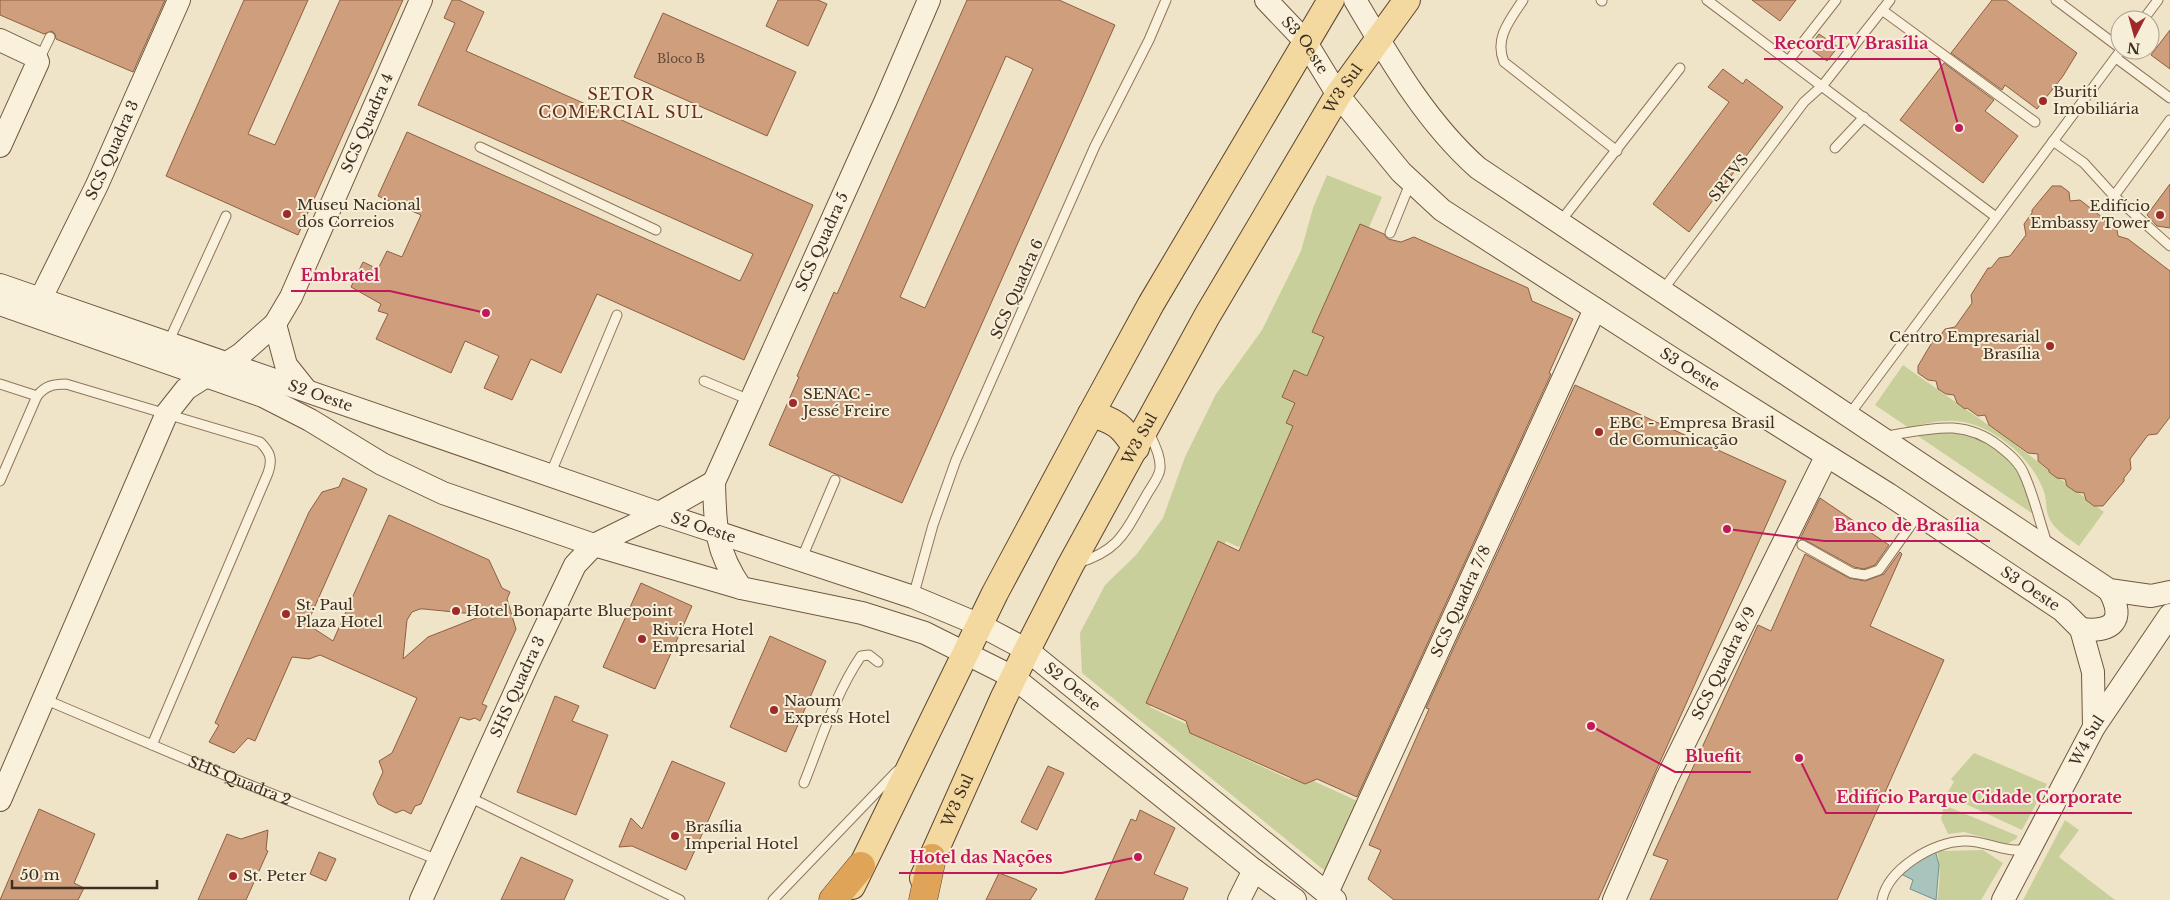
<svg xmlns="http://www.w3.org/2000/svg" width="2170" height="900" viewBox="0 0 2170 900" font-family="'Libre Baskerville',serif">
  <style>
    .green { fill: #c9cf9b }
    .water { fill: #a9c4bc; stroke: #6f938a }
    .building { fill: #cf9f7d; stroke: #8d5f41; fill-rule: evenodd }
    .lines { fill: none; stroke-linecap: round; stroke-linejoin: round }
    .lane-casing { stroke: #8d765c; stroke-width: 11 }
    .secondary-casing { stroke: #6f573f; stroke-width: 24 }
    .primary-casing { stroke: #5b4430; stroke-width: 28 }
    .highway-casing { stroke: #5b4430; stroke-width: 29 }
    .lane { stroke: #faf1dc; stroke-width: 9 }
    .secondary { stroke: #faf1dc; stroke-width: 22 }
    .primary { stroke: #f3d9a0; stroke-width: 26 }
    .highway { stroke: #e0a458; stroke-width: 28 }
    .poi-dot { fill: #9e2a2b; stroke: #f7eed8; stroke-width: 2 }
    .labels { text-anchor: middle; stroke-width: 4; stroke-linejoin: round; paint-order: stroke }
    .number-label { font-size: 12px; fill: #624a37 }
    .street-label { font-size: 15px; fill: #3d2e20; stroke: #f7eed8 }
    .poi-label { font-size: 15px; fill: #3d2e20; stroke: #f7eed8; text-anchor: start }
    .neighbourhood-label { font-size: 16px; letter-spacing: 1px; fill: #6b2e1e; stroke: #f7eed8 }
    .leader { fill: none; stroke: #c2185b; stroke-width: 2 }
    .callout-dot { fill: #c2185b; stroke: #f7eed8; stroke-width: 2 }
    .callout-label { font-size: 16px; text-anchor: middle; font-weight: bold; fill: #c2185b; stroke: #f7eed8; stroke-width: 4; stroke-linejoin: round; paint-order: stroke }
  </style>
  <rect width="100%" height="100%" fill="#f0e4c8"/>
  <g class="green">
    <path d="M 1327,175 L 1382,197 L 1325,330 L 1338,355 L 1252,540 L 1238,547 L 1226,541 L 1150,707 L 1203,732 L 1209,742 L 1289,779 L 1300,775 L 1362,803 L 1330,875 L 1082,673 L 1080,633 L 1105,585 L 1136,555 L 1163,518 L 1185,457 L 1216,394 L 1262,330 L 1301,251 L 1313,208 Z"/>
    <path d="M 1903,365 L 2004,436 L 2104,512 L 2079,546 C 2066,536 2050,528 2047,511 C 2046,505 2046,497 2044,492 C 2033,458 1991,423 1955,421 C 1940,420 1924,424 1909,428 L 1875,405 Z"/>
    <path d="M 1946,429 C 1970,434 1993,441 2012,459 C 2025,472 2029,499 2036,516 L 1915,434 Z"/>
    <path d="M 1974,753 L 2047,784 L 2022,830 L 1946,795 L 1954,782 L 1951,779 Z"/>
    <path d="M 1944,805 L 2018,836 L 2016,839 L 2007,844 L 1964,832 L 1948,834 L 1941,819 Z"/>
    <path d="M 2065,820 L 2079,830 L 2059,857 L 2115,900 L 2023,900 Z"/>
    <path d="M 1983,850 L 2003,863 L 1981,900 L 1937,900 C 1940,882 1941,868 1937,851 Z"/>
  </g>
  <path class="water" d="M 1935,850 L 1939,865 L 1936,900 L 1910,889 L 1913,880 L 1901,874 L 1909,866 Z"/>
  <g class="building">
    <path d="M 0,0 L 165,0 L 133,72 L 56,39 L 55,34 L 52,31 L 44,34 L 0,15 Z"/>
    <path d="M 244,0 L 308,0 L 248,134 L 275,145 L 340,0 L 403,0 L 298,235 L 166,176 Z"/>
    <path d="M 452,0 L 459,0 L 484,12 L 466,51 L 813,205 L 744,360 L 597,294 L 561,373 L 531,359 L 512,400 L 484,388 L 499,356 L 465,341 L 451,373 L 376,339 L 388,314 L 378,311 L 381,304 L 351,287 L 363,262 L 378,269 L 387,251 L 402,257 L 421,215 L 378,196 L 407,132 L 740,281 L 753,254 L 418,105 L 455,23 L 444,18 Z"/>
    <path d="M 778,0 L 818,0 L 827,4 L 808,46 L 766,26 Z"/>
    <path d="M 967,0 L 1059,0 L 1115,25 L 902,503 L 769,445 L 799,377 L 797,376 L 834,292 L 837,294 ZM 1006,56 L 1033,69 L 925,308 L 900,297 Z"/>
    <path d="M 1752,0 L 1796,0 L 1780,21 Z"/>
    <path d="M 1992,0 L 2006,0 L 2077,53 L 2063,76 L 2037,109 L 2005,85 L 2002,90 L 1951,53 Z"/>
    <path d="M 663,13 L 796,72 L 767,136 L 634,77 Z"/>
    <path d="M 2170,30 L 2170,69 L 2151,55 Z"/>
    <path d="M 1819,34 L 1838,47 L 1827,61 L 1809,48 Z"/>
    <path d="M 1944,63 L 1994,100 L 1985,111 L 2018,136 L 1983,183 L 1900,120 Z"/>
    <path d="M 1723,69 L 1743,84 L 1746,79 L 1783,107 L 1689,232 L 1653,204 L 1729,102 L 1708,87 Z"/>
    <path d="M 2170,184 L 2170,228 L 2157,226 L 2147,215 Z"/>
    <path d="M 2052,186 L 2061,186 L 2069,192 L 2070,201 L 2080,200 L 2107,221 L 2104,221 L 2117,230 L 2118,236 L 2128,239 L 2170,271 L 2170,417 L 2157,434 L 2148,435 L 2130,459 L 2131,469 L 2124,478 L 2124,481 L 2103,506 L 2094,506 L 2086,500 L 2084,493 L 2076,492 L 2067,486 L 2065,479 L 2057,478 L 2049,472 L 2049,470 L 2038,461 L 2038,454 L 2028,453 L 1989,425 L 1985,415 L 1978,416 L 1967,408 L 1965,409 L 1957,403 L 1954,395 L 1946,394 L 1938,389 L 1936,381 L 1928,380 L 1918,373 L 1918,366 L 1934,339 L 1938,339 L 1945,329 L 1955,327 L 1972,303 L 1971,295 L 1988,268 L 1991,268 L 1999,258 L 2010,256 L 2026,235 L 2024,224 L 2032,213 L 2032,210 Z"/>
    <path d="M 1360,224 L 1384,234 L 1388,239 L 1401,242 L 1414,237 L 1528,288 L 1532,301 L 1573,319 L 1549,373 L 1551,374 L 1357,797 L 1317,779 L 1305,784 L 1190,733 L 1186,721 L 1146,703 L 1218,541 L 1239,551 L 1293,426 L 1286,423 L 1295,403 L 1282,397 L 1294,370 L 1307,376 L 1324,337 L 1312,332 Z"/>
    <path d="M 1575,385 L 1786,481 L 1598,900 L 1394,900 L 1368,879 L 1381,850 L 1369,845 L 1429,709 L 1426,708 Z"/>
    <path d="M 343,478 L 367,489 L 307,624 L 333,641 L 389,515 L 489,560 L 502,588 L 510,592 L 507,599 L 516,629 L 482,704 L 487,706 L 480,721 L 475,718 L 469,720 L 460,717 L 421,804 L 415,806 L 411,814 L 403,810 L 396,813 L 378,804 L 373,794 L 383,772 L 379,761 L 392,753 L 417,698 L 320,655 L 309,659 L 292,657 L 255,741 L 248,738 L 234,753 L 209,742 L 219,725 L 215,723 L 309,512 L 322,492 L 339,487 ZM 420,609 L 424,609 L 484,615 L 428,637 L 403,659 L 407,620 L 412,612 Z"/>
    <path d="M 1820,498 L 1889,545 L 1875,565 L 1864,569 L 1854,567 L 1805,540 L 1800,539 Z"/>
    <path d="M 1900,552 L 1902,554 L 1870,626 L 1944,660 L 1837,900 L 1650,900 L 1668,860 L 1653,855 L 1758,625 L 1771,631 L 1805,554 L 1849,578 L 1865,581 L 1884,574 Z"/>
    <path d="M 641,583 L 692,606 L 655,689 L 603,667 Z"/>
    <path d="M 770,636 L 826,661 L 786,752 L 730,727 Z"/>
    <path d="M 555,696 L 579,706 L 572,721 L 608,735 L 576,815 L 517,792 Z"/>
    <path d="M 672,761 L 725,783 L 686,870 L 632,846 L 619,847 L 631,818 L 642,829 Z"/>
    <path d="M 1048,766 L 1064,773 L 1037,830 L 1021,822 Z"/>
    <path d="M 39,809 L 95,834 L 74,883 L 84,888 L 78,900 L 0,900 Z"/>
    <path d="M 1140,810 L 1175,828 L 1154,874 L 1188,888 L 1183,900 L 1095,900 L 1131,819 L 1136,821 Z"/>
    <path d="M 268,830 L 266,850 L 268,851 L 246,900 L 198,900 L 227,834 L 241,839 Z"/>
    <path d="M 319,852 L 336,859 L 326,881 L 310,874 Z"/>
    <path d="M 521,857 L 573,880 L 564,900 L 501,900 Z"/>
    <path d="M 999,873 L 1015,879 L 1037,889 L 1030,900 L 986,900 Z"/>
  </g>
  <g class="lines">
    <g class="lane-casing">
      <g id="lane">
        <path d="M 1523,0 C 1510,20 1494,38 1504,62 L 1617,151"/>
        <path d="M 1601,0 L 1602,1"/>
        <path d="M 1707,0 L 1996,217"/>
        <path d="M 2056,0 L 2120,48"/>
        <path d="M 1882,10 L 2035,122"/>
        <path d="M 2143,20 L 2158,0"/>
        <path d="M 2116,58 L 2170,98"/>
        <path d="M 39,60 L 50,37"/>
        <path d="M 1789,60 L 1836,0"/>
        <path d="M 2053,141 L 2084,163 L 2114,196 L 2170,120"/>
        <path d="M 480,147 L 656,230"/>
        <path d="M 1835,148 L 1864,117"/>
        <path d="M 2114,196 L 2170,246"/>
        <path d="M 1560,222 L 1680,68"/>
        <path d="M 1390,233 L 1411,181"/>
        <path d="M 1662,291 L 1804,102 L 1823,85 L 1890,0"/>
        <path d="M 168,343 L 226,216"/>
        <path d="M 704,381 L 752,401"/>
        <path d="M 0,384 L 37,396"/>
        <path d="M 1849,415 L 2121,50"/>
        <path d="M 1886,436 C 1928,430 1961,417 1999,446 C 2009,454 2019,462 2024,474 C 2034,496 2039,520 2047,543"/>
        <path d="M 550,475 L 617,315"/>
        <path d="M 0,481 L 37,396 C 45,386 53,384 66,384 L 260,442 C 270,452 273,459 268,473 L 152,745"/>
        <path d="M 1802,545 L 1852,573 L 1865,575 L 1879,570 L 1919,514"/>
        <path d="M 801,560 L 835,480"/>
        <path d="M 1078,563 C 1120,550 1125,532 1146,496 C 1150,488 1159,478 1160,469 C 1161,456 1154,444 1149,432"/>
        <path d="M 913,597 L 933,525 L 956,460 L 1095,146 L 1149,40 L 1166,0"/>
        <path id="s1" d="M 44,699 L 197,764 L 438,860"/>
        <path d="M 804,783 C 821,741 835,694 861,656 L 869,655 L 878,662"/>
        <path d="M 469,797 L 680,900"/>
        <path d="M 773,900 L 897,771"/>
        <path d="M 1882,900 C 1888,869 1933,842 1964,841 C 1986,840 2005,854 2028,849"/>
      </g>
    </g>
    <g class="secondary-casing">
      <g id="secondary">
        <path id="s2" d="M 1266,0 L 1305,41 L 1338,95 L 1401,172 L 1442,210 L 1670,357 L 1888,494 L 2062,610 L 2081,629 L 2093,672 L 2094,727"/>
        <path d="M 1355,0 C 1390,59 1426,122 1478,168 L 2109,590 L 2151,596 L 2170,592"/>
        <path d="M 0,40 L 36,57 L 38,62 L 0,146"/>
        <path id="s3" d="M 0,285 L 659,513 L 913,597 L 980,625 L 1027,650 L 1335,900"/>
        <path id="s4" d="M 41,298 L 97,185 L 179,0"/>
        <path d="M 0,304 L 263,396 L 310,420 L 382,464 L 443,493 L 594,545 L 741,588 L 862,613 L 925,633 L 1013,677 L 1254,870 L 1295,900"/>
        <path d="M 275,324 L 286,365 L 306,390"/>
        <path id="s5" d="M 741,588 C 715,550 715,526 714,482 L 886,100 L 929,0"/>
        <path d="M 2081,629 C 2113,633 2126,620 2109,590"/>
        <path id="s6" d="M 0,800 L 167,413 L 186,389 L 241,354 L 275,324 L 291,297 L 421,0"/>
        <path id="s7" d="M 1327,893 L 1595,309"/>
        <path id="s8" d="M 421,900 L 526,668 L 575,565 L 594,545 L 659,513 L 714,482"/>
        <path d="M 1239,900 L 1254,870"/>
        <path id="s9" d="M 1614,900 L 1666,780 L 1826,457"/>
        <path id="s10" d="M 2003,900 L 2094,727 L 2170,615"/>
      </g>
    </g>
    <g class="primary-casing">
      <g id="primary">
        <path d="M 1091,414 C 1116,421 1122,426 1136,448"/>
        <path id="s11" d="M 923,878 L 1003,699 L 1027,650 L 1070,566 L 1207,316 L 1338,95 L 1407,0"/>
        <path d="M 852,886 L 995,593 L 1091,414 L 1151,304 L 1331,0"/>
      </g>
    </g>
    <g class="highway-casing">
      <g id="highway">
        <path d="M 833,900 L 861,866"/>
        <path d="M 923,900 L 932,858"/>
      </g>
    </g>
    <use href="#lane" class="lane"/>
    <use href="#secondary" class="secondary"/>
    <use href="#primary" class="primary"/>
    <use href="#highway" class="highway"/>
  </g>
  <g class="poi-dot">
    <circle cx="2043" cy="101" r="5"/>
    <circle cx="287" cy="214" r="5"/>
    <circle cx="2160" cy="215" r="5"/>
    <circle cx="2050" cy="346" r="5"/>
    <circle cx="793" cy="403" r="5"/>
    <circle cx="1599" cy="432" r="5"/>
    <circle cx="456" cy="611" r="5"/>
    <circle cx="286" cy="614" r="5"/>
    <circle cx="642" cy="639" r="5"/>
    <circle cx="774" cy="710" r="5"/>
    <circle cx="675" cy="836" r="5"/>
    <circle cx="233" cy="876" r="5"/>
  </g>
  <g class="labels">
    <g class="number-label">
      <text x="681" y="63">Bloco B</text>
    </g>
    <g class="street-label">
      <text dy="5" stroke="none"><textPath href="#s2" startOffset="60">S3 Oeste</textPath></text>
      <text dy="5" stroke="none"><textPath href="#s11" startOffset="895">W3 Sul</textPath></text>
      <text dy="5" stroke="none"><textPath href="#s6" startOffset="784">SCS Quadra 4</textPath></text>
      <text dy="5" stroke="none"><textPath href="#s4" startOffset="164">SCS Quadra 3</textPath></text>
      <text transform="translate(1729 178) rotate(-53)" y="5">SRTVS</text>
      <text dy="5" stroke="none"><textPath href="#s5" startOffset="375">SCS Quadra 5</textPath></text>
      <text transform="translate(1017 289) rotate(-66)" y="5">SCS Quadra 6</text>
      <text dy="5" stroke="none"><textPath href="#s2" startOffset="570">S3 Oeste</textPath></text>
      <text dy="5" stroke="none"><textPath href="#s3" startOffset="339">S2 Oeste</textPath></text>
      <text dy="5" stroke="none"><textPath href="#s11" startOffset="490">W3 Sul</textPath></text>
      <text dy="5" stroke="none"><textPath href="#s3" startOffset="744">S2 Oeste</textPath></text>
      <text dy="5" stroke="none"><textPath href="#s2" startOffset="975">S3 Oeste</textPath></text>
      <text dy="5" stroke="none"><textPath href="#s7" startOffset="321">SCS Quadra 7/8</textPath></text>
      <text dy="5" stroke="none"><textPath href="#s9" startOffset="261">SCS Quadra 8/9</textPath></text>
      <text dy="5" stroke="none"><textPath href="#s8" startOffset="234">SHS Quadra 3</textPath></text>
      <text dy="5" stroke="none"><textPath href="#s3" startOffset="1149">S2 Oeste</textPath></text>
      <text dy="5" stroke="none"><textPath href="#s10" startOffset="180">W4 Sul</textPath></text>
      <text dy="5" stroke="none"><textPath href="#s1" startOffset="212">SHS Quadra 2</textPath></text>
      <text dy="5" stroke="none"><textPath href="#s11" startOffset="85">W3 Sul</textPath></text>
    </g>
    <g class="poi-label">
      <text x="2053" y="97">Buriti<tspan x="2053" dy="17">Imobiliária</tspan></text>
      <text x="297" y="210">Museu Nacional<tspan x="297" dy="17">dos Correios</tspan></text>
      <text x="2150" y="211" text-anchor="end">Edifício<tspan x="2150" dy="17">Embassy Tower</tspan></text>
      <text x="2040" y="342" text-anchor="end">Centro Empresarial<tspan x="2040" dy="17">Brasília</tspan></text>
      <text x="803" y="399">SENAC -<tspan x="803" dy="17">Jessé Freire</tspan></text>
      <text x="1609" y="428">EBC - Empresa Brasil<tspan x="1609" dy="17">de Comunicação</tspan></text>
      <text x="296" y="610">St. Paul<tspan x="296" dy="17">Plaza Hotel</tspan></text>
      <text x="466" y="616">Hotel Bonaparte Bluepoint</text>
      <text x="652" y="635">Riviera Hotel<tspan x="652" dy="17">Empresarial</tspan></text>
      <text x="784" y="706">Naoum<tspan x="784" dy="17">Express Hotel</tspan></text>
      <text x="685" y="832">Brasília<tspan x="685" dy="17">Imperial Hotel</tspan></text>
      <text x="243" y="881">St. Peter</text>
    </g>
    <g class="neighbourhood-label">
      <text x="621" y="100">SETOR<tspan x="621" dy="18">COMERCIAL SUL</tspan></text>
    </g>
  </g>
  <path class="leader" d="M1959 128L1939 59H1764M486 313L390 291H291M1727 529L1824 541H1990M1591 726L1675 772H1751M1799 758L1826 813H2132M1138 857L1062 873H899"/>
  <g class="callout-dot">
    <circle cx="1959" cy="128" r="5"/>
    <circle cx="486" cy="313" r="5"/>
    <circle cx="1727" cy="529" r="5"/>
    <circle cx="1591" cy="726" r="5"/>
    <circle cx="1799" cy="758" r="5"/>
    <circle cx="1138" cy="857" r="5"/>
  </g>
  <g class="callout-label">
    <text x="1851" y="49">RecordTV Brasília</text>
    <text x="340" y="281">Embratel</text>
    <text x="1907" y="531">Banco de Brasília</text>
    <text x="1713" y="762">Bluefit</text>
    <text x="1979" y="803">Edifício Parque Cidade Corporate</text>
    <text x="981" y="863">Hotel das Nações</text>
  </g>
  <g transform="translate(2135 35) rotate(186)"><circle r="24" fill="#f7eed8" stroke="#ada18e"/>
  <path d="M0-4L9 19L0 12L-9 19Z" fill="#9e2a2b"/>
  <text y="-8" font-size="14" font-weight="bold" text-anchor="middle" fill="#3d2e20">N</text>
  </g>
  <path d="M12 880v8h145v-8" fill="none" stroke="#3d2e20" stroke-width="2.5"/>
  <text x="20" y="880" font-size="15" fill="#3d2e20" stroke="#f7eed8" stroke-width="4" paint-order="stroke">50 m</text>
</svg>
